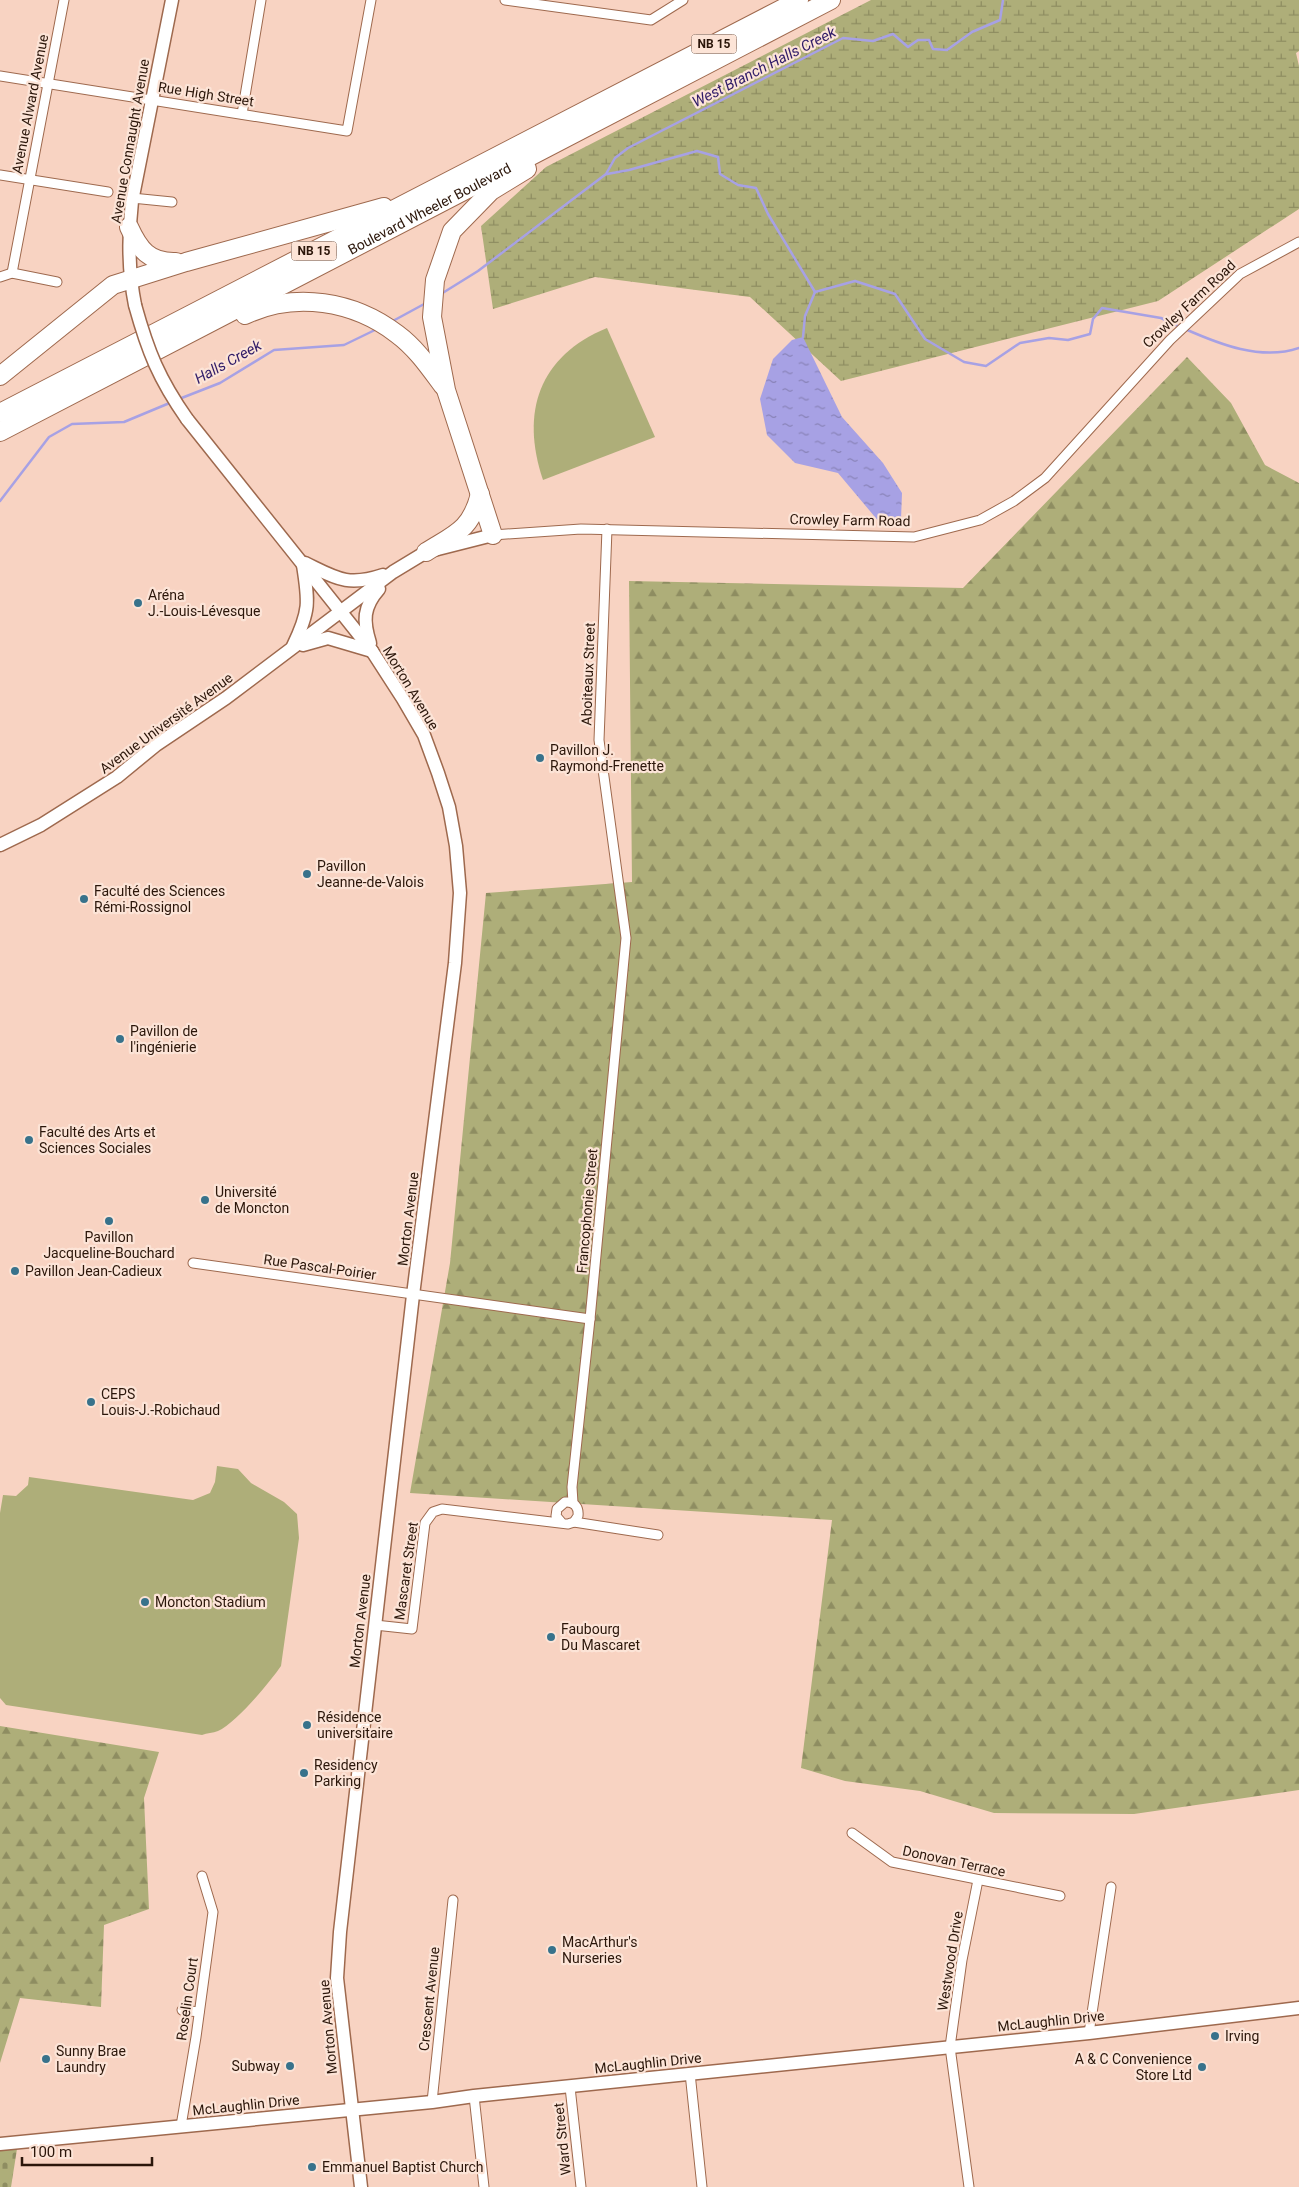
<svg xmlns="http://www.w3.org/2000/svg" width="1299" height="2187" viewBox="0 0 1299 2187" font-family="Roboto,sans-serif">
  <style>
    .forest { fill: url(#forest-firs) }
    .wetland { fill: url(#wetland-marsh) }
    .cemetery { fill: url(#cemetery-stones) }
    .park { fill: #aeae79 }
    .water { fill: url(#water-ripples) }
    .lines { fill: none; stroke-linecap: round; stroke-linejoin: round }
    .stream { stroke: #a7a1e4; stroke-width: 2.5 }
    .street-casing { stroke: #9e694e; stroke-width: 11 }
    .secondary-casing { stroke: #9e694e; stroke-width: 15 }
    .highway-casing { stroke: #9e694e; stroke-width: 20 }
    .street { stroke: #fff; stroke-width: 9 }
    .secondary { stroke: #fff; stroke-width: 12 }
    .highway { stroke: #fff; stroke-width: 18 }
    .secondary-bridge-casing { stroke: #9e694e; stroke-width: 15; stroke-linecap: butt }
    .secondary-bridge { stroke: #fff; stroke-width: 12 }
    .poi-dot { fill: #38728b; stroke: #fce4d7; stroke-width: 2 }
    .labels { text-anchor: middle; stroke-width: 4.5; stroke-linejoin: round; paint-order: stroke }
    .shield { fill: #fce4d7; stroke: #6a5448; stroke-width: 1 }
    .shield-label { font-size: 12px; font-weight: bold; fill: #2b160a }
    .street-label { font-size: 14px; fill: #2b160a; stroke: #fce4d7 }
    .poi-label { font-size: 14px; fill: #2b160a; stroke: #fce4d7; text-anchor: start }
    .water-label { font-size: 15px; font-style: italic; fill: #2e1a67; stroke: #fce4d7 }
  </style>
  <defs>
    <pattern id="forest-firs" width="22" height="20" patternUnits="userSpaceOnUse" patternTransform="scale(1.25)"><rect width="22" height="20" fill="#aeae79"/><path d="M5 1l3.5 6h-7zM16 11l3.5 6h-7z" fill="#8e8d61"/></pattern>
    <pattern id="wetland-marsh" width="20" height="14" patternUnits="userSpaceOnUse" patternTransform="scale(1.25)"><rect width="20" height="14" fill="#aeae79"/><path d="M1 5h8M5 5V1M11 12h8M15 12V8" fill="none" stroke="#8e8d61"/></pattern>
    <pattern id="cemetery-stones" width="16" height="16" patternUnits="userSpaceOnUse" patternTransform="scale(1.25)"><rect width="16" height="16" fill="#aeae79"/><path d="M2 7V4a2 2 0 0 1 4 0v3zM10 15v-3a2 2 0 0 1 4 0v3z" fill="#8e8d61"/></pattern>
    <pattern id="water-ripples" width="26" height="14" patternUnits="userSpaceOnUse" patternTransform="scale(1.25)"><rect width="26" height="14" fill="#a7a1e4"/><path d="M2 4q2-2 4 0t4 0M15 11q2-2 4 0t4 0" fill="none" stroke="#8882b7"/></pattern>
  </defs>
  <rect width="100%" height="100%" fill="#f8d3c2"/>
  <g class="forest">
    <path d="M 1187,357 L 1231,403 L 1265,465 L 1299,483 L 1299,1790 L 1134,1814 L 994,1813 L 920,1791 L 845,1781 L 801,1768 L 832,1520 L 410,1493 L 450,1263 L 486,893 L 632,882 L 629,581 L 963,588 Z"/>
    <path d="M 0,1726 L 159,1752 L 144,1798 L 149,1909 L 104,1925 L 101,2007 L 20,1998 L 0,2063 Z"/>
  </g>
  <path class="wetland" d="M 871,0 L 1299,0 L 1299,51 L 1296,53 L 1299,66 L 1299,209 L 1158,301 L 841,381 L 750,297 L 595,277 L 493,309 L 481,226 L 546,167 Z"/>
  <path class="cemetery" d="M 17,2149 L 11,2187 L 0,2187 L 0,2150 Z"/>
  <g class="park">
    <path d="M 607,328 L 655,437 L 543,480 C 520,412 539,356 607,328 Z"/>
    <path d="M 217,1466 L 238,1469 L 251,1483 L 284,1502 L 297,1514 L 299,1538 L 281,1666 C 270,1682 236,1723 218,1731 C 213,1733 207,1733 202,1735 L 6,1705 L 0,1698 L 0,1513 L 3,1495 L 16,1496 L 28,1485 L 29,1477 L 193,1500 L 210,1493 L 215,1482 Z"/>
  </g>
  <path class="water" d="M 803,337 L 842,417 L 883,463 L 902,493 L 901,520 L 893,524 L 880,523 L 838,473 L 795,463 L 767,435 L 760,399 L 773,359 L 792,340 Z"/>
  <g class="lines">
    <g class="stream">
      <path d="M 607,174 L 629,170 L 697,151 L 718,157 L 720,174 L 738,185 L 756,188 L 768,214 L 815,292"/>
      <path d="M 815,292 L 855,281 L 895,294 L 925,339 L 964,362 L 986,366 L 1020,343 L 1049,338 L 1068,340 L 1090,334 L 1093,319 L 1102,308 L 1161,318 L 1180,327"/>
      <path d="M 441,294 L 478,271 L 606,174 L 615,158 L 628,148 L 843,38 L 873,41 L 893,34 L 908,47 L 918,40 L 929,40 L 933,49 L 947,50 L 972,32 L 1000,20 L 1003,0"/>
      <path d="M 391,322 L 426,303"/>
      <path d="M 1185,329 C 1219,344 1261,361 1299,348"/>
      <path d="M 803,337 L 805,316 L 815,292"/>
      <path d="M 179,399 L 220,383 L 274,350 L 344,345 L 377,329"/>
      <path d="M 0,501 L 49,437 L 72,424 L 124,422 L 172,402"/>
    </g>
    <g class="street-casing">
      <g id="street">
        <path d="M 505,0 L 651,20 L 683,0"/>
        <path d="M 0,76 L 347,131 L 371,0"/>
        <path d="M 242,114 L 261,0"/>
        <path d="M 0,175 L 108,192"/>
        <path d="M 132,198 L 172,202"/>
        <path d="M 12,273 L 64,0"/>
        <path d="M 0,277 L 12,273 L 57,282"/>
        <path d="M 493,535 L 581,529 L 914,537 L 980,520 L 1014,501 L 1045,478 L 1170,340 L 1240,274 L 1299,242"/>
        <path d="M 193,1263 L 590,1319"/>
        <path d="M 573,1503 L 572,1487 L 590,1319 L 626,938 L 599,740 L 607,529"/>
        <path d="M 574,1522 L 658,1535"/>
        <path d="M 375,1625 L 412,1629 L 425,1523 L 433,1512 L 442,1509 L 568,1524 L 574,1522 L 578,1516 C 579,1507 574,1501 565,1502 L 557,1509 L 556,1516 L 562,1523"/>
        <path d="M 852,1833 L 892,1862 L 1060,1896"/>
        <path d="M 182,2010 L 199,2012"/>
        <path d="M 1089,2033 L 1111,1887"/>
        <path d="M 690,2073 L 702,2187"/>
        <path d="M 570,2087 L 581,2187"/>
        <path d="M 474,2096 L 484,2187"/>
        <path d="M 432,2102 L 453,1900"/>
        <path d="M 181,2126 L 196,2037 L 213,1912 L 202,1876"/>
        <path d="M 969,2187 L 950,2047 L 962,1960 L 978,1880"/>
      </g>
    </g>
    <g class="secondary-casing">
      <g id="secondary">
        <path d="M 135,305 C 128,270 128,237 132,201 L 172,0"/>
        <path d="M 187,419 L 372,651 L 403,699 L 424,735 L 438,773 L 449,807 L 456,846 L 460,893 L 455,963 L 413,1295 L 340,1932 L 337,1978 L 361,2187"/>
        <path d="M 305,563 C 336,578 347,587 383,575"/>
        <path d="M 370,643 C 363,621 363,607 379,589"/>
        <path d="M 303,645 L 328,638 L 372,651"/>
        <path d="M 293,646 C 310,611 309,602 303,565"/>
        <path d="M 0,845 L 41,825 L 117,777 L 156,745 L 226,698 L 393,572 L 426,552 L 493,535"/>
        <path d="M 0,2144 L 432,2102 L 474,2096 L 1089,2033 L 1299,2008"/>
      </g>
    </g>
    <g class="highway-casing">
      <g id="highway">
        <path d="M 129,227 C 139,249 149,263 176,262"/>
        <path d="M 245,315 C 295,291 354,301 397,334 C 416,348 429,367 443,386"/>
        <path d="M 0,376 L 113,285 L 186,262 L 384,207"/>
        <path d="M 0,413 L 799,0"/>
        <path id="s1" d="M 0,432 L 831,0"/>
        <path d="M 493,535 L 446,390 L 432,317 L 435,280 L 452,231 L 491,191 L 527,169"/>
        <path d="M 426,552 C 455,534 471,530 480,494"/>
      </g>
    </g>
    <use href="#street" class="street"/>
    <use href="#secondary" class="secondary"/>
    <use href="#highway" class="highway"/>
    <g class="secondary-bridge-casing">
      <path id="secondary-bridge" d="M 135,305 C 148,352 159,379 187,419"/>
    </g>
    <use href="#secondary-bridge" class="secondary-bridge"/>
  </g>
  <g class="poi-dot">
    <circle cx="138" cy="603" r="5"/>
    <circle cx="540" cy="758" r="5"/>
    <circle cx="307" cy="874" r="5"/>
    <circle cx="84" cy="899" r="5"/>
    <circle cx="120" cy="1039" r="5"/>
    <circle cx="29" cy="1140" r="5"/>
    <circle cx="205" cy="1200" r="5"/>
    <circle cx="109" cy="1221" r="5"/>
    <circle cx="15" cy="1271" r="5"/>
    <circle cx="91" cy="1402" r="5"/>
    <circle cx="145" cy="1602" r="5"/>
    <circle cx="551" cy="1637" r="5"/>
    <circle cx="307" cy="1725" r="5"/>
    <circle cx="304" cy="1773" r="5"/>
    <circle cx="552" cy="1950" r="5"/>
    <circle cx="1215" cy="2036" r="5"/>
    <circle cx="46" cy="2059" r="5"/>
    <circle cx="290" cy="2066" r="5"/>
    <circle cx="1202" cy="2067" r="5"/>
    <circle cx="312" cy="2167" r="5"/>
  </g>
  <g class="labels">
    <g class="shield">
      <rect x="691.5" y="34.5" width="45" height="19" rx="4"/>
      <rect x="291.5" y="241.5" width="45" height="19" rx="4"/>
    </g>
    <g class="shield-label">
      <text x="714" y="48">NB 15</text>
      <text x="314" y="255">NB 15</text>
    </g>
    <g class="street-label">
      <text transform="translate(206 94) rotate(9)" y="5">Rue High Street</text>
      <text transform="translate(30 104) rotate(-79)" y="5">Avenue Alward Avenue</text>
      <text transform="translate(130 141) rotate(-80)" y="5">Avenue Connaught Avenue</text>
      <text dy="5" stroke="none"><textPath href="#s1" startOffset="484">Boulevard Wheeler Boulevard</textPath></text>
      <text transform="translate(1189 304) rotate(-43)" y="5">Crowley Farm Road</text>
      <text transform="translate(850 520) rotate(1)" y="5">Crowley Farm Road</text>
      <text transform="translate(588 674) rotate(-88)" y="5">Aboiteaux Street</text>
      <text transform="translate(411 688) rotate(59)" y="5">Morton Avenue</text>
      <text transform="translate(166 723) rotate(-36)" y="5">Avenue Université Avenue</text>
      <text transform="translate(587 1211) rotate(-85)" y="5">Francophonie Street</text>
      <text transform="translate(408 1219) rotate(-83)" y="5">Morton Avenue</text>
      <text transform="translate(320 1267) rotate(8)" y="5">Rue Pascal-Poirier</text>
      <text transform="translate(406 1571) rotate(-82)" y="5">Mascaret Street</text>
      <text transform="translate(360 1621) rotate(-83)" y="5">Morton Avenue</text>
      <text transform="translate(954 1861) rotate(12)" y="5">Donovan Terrace</text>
      <text transform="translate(950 1961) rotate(-81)" y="5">Westwood Drive</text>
      <text transform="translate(187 1999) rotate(-82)" y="5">Roselin Court</text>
      <text transform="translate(429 1999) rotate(-84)" y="5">Crescent Avenue</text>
      <text transform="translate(1051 2021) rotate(-6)" y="5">McLaughlin Drive</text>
      <text transform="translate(328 2027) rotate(-95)" y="5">Morton Avenue</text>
      <text transform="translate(648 2063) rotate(-6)" y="5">McLaughlin Drive</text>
      <text transform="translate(246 2105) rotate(-6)" y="5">McLaughlin Drive</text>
      <text transform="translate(562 2139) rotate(-96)" y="5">Ward Street</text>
    </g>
    <g class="poi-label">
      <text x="148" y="600">Aréna<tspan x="148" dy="16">J.-Louis-Lévesque</tspan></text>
      <text x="550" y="755">Pavillon J.<tspan x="550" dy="16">Raymond-Frenette</tspan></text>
      <text x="317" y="871">Pavillon<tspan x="317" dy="16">Jeanne-de-Valois</tspan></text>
      <text x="94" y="896">Faculté des Sciences<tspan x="94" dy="16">Rémi-Rossignol</tspan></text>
      <text x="130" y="1036">Pavillon de<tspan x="130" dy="16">l'ingénierie</tspan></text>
      <text x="39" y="1137">Faculté des Arts et<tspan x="39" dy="16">Sciences Sociales</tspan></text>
      <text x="215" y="1197">Université<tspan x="215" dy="16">de Moncton</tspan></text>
      <text x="109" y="1242" text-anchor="middle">Pavillon<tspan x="109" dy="16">Jacqueline-Bouchard</tspan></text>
      <text x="25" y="1276">Pavillon Jean-Cadieux</text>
      <text x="101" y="1399">CEPS<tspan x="101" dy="16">Louis-J.-Robichaud</tspan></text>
      <text x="155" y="1607">Moncton Stadium</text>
      <text x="561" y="1634">Faubourg<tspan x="561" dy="16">Du Mascaret</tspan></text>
      <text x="317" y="1722">Résidence<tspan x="317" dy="16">universitaire</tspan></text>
      <text x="314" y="1770">Residency<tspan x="314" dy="16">Parking</tspan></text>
      <text x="562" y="1947">MacArthur's<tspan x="562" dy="16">Nurseries</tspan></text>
      <text x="1225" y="2041">Irving</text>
      <text x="56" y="2056">Sunny Brae<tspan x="56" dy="16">Laundry</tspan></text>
      <text x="1192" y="2064" text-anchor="end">A &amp; C Convenience<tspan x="1192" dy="16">Store Ltd</tspan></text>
      <text x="280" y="2071" text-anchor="end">Subway</text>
      <text x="322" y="2172">Emmanuel Baptist Church</text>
    </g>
    <g class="water-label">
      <text transform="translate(764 67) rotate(-27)" y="5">West Branch Halls Creek</text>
      <text transform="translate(228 362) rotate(-29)" y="5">Halls Creek</text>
    </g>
  </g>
  <path d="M22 2157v8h130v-8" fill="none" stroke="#2b160a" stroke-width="2.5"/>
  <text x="30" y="2157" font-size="15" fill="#2b160a" stroke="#fce4d7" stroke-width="4" paint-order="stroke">100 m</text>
</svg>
